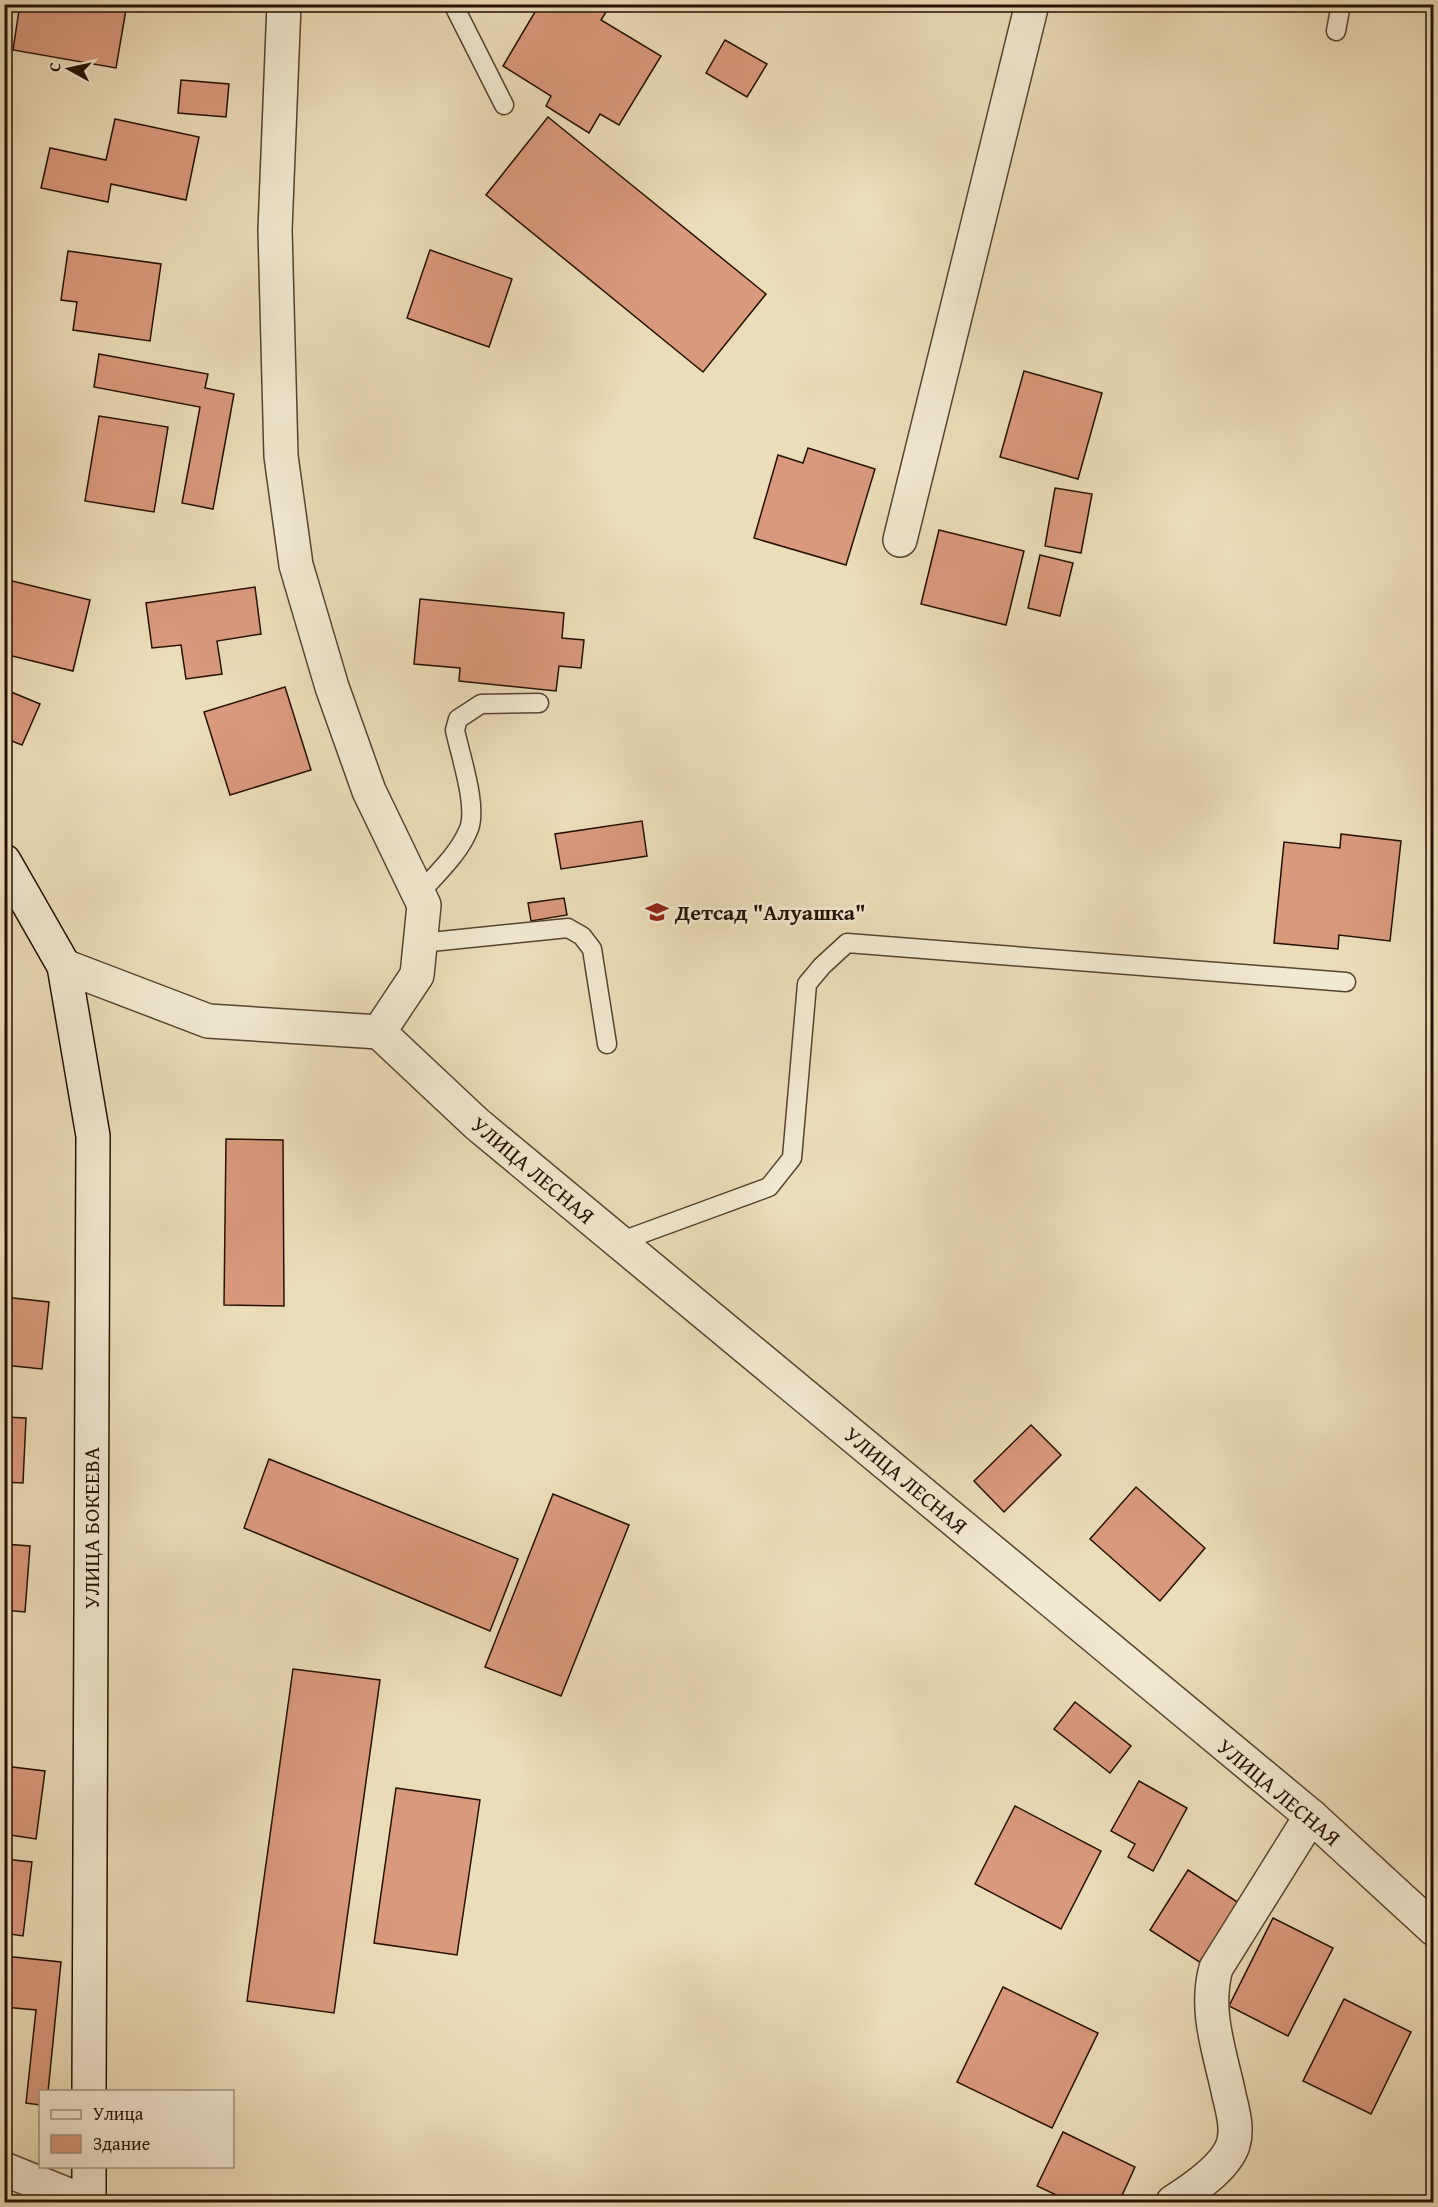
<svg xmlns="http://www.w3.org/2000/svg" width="1438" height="2207" viewBox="0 0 1438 2207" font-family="'Gentium Book Plus',serif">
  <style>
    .building { fill: #d9997d; stroke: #251100; stroke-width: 1.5 }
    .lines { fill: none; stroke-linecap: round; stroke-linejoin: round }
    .service-casing { stroke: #56442e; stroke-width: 21 }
    .minor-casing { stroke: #56442e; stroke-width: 36 }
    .secondary-casing { stroke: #251100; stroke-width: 36 }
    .service { stroke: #f2e9d1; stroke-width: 18 }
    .minor { stroke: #f2e9d1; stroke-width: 33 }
    .secondary { stroke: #f2e9d1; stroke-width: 33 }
    .labels { text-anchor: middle; stroke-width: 5; stroke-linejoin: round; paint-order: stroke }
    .poi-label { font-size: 22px; font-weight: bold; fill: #251100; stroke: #f2e9d1; text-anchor: start }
    .street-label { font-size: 22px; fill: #251100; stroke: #f2e9d1 }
  </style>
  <rect width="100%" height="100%" fill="#ebddb8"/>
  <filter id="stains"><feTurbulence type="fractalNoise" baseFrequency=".00333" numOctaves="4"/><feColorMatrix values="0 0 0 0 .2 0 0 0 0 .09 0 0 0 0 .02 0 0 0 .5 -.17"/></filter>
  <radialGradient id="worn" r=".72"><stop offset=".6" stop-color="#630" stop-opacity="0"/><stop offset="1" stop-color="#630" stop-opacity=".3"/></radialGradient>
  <g class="building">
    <path d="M 20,4 L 127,4 L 116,68 L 13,50 Z"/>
    <path d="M 522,4 L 611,4 L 601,20 L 661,56 L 619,125 L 600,114 L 589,133 L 546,106 L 551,96 L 503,66 L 535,12 Z"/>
    <path d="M 725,40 L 767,64 L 747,97 L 706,73 Z"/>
    <path d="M 181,80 L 229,84 L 226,117 L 178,113 Z"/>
    <path d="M 548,117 L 766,294 L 703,372 L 486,195 Z"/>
    <path d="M 115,119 L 199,137 L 186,200 L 111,184 L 108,202 L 41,188 L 50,148 L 106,160 Z"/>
    <path d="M 430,250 L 512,279 L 489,347 L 407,318 Z"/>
    <path d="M 68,251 L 161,264 L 150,341 L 73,330 L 77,302 L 61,300 Z"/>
    <path d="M 99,354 L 208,374 L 205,388 L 234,394 L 213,509 L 182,503 L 200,407 L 94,387 Z"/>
    <path d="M 1024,371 L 1102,393 L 1078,479 L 1000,457 Z"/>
    <path d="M 99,416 L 168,427 L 154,512 L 85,501 Z"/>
    <path d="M 808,448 L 875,469 L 846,565 L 754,538 L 778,455 L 803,463 Z"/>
    <path d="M 1055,488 L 1092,494 L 1081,553 L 1045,546 Z"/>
    <path d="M 939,530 L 1024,551 L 1006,625 L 921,604 Z"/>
    <path d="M 1040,555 L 1073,563 L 1060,616 L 1028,608 Z"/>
    <path d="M 4,579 L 90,600 L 73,671 L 4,654 Z"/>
    <path d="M 255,587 L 261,634 L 217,641 L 222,674 L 186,679 L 181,645 L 152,648 L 146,603 Z"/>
    <path d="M 420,599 L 564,613 L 562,638 L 584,640 L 581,668 L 559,666 L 556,691 L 459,681 L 460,668 L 414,664 Z"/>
    <path d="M 285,687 L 311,770 L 230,795 L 204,712 Z"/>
    <path d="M 4,689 L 40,704 L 22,745 L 4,738 Z"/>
    <path d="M 642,821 L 647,856 L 561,869 L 555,834 Z"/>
    <path d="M 1341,834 L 1401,841 L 1390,941 L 1339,935 L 1338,949 L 1274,943 L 1284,842 L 1340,848 Z"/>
    <path d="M 564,898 L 567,915 L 531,921 L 528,903 Z"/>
    <path d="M 226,1139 L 283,1140 L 284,1306 L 224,1305 Z"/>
    <path d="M 4,1297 L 49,1302 L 42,1369 L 4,1365 Z"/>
    <path d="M 4,1417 L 26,1418 L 23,1483 L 4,1482 Z"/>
    <path d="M 1031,1425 L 1061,1455 L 1004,1512 L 974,1481 Z"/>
    <path d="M 269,1459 L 518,1559 L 490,1631 L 244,1528 Z"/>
    <path d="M 1136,1487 L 1205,1548 L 1160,1601 L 1090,1539 Z"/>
    <path d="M 553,1494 L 629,1525 L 561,1696 L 485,1667 Z"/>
    <path d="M 4,1544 L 30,1546 L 25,1612 L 4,1610 Z"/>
    <path d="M 293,1669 L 380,1680 L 334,2013 L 247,2001 Z"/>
    <path d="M 1075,1702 L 1131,1746 L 1110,1773 L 1054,1729 Z"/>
    <path d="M 4,1766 L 45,1771 L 36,1839 L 4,1834 Z"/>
    <path d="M 1139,1781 L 1187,1808 L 1153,1871 L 1128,1857 L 1135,1844 L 1111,1831 Z"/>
    <path d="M 396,1788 L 480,1800 L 457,1955 L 374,1943 Z"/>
    <path d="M 1015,1806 L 1101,1851 L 1061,1929 L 975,1884 Z"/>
    <path d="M 4,1859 L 32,1862 L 23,1936 L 4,1933 Z"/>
    <path d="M 1188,1870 L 1239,1903 L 1201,1963 L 1150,1930 Z"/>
    <path d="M 1273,1918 L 1333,1948 L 1288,2036 L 1229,2006 Z"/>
    <path d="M 4,1956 L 61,1962 L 48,2092 L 40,2092 L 40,2105 L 26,2103 L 36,2010 L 4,2007 Z"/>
    <path d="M 1003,1987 L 1098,2033 L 1052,2128 L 957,2082 Z"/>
    <path d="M 1344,1999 L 1411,2032 L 1371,2114 L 1303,2081 Z"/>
    <path d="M 1063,2132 L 1135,2167 L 1119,2202 L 1071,2202 L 1037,2186 Z"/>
  </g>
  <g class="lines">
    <g class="service-casing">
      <g id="service">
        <path d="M 453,4 L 504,105"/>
        <path d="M 1336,31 L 1341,4"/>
        <path d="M 419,894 C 435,875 458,855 468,831 C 479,809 460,755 455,730 L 458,719 L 481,704 L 539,703"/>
        <path d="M 421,943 L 568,928 L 582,936 L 592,949 L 607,1044"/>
        <path d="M 619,1242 L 769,1187 L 792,1158 L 807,984 L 822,966 L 847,943 L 1346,982"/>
      </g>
    </g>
    <g class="minor-casing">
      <g id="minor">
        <path d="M 900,540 L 1032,4"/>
        <path d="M 64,966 L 208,1021 L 379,1032 L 417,975 L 424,905 L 369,791 L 332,687 L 296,565 L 281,456 L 275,230 L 284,4"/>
        <path d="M 379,1032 L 477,1124 L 1311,1816 L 1434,1929"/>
        <path d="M 4,2169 L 86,2202"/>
        <path d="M 1173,2202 C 1192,2190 1225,2168 1233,2145 C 1238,2129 1233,2112 1229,2095 C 1220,2052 1204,2011 1216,1968 L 1311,1816"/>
      </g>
    </g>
    <g class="secondary-casing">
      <g id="secondary">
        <path d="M 4,861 L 64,966 L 93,1136 L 89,2092"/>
        <path d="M 89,2202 L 89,2166"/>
      </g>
    </g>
    <use href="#service" class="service"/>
    <use href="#minor" class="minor"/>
    <use href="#secondary" class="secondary"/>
  </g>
  <defs>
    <g id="school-bare" transform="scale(1.8)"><path d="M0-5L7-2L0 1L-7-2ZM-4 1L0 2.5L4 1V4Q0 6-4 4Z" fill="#8f2418" stroke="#f2e9d1" stroke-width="2.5" paint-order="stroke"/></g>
  </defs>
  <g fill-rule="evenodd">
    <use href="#school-bare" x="657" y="912"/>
  </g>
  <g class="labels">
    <g class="poi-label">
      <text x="675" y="920">Детсад "Алуашка"</text>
    </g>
    <g class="street-label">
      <text transform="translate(533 1170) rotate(40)" y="8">УЛИЦА ЛЕСНАЯ</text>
      <text transform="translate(906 1480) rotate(40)" y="8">УЛИЦА ЛЕСНАЯ</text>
      <text transform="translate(91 1528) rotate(-90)" y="8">УЛИЦА БОКЕЕВА</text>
      <text transform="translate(1279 1792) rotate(40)" y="8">УЛИЦА ЛЕСНАЯ</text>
    </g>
  </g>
  <rect width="1438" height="2207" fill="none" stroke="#ebddb8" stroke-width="24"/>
  <rect x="6" y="6" width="1426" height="2195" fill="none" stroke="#251100" stroke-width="3"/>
  <rect x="12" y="12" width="1414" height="2183" fill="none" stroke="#251100" stroke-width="1.5"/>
  <rect x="39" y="2090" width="195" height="78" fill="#f2e9d1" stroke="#a0937d" stroke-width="1.5"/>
  <rect x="51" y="2110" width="30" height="9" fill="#f2e9d1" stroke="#a0937d" stroke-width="1.5"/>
  <text x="93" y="2120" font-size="18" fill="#251100">Улица</text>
  <rect x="51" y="2135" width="30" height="18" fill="#d9997d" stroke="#a0937d" stroke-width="1.5"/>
  <text x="93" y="2150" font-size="18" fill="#251100">Здание</text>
  <g transform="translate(69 69) rotate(278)" stroke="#f2e9d1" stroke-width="4.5" paint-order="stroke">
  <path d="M0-4.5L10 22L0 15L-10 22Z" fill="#251100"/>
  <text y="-9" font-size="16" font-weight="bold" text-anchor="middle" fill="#251100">С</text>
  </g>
  <rect width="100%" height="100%" filter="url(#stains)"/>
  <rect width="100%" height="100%" fill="url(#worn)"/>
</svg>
